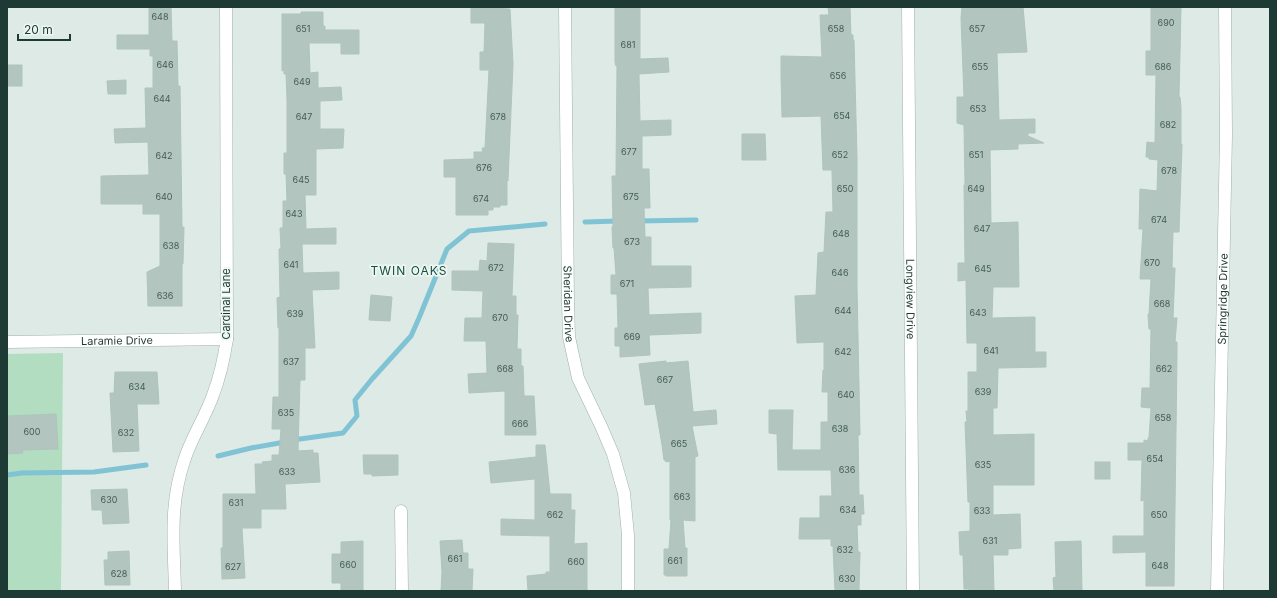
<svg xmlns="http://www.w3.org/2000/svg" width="1277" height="598" viewBox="0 0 1277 598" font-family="Inter,sans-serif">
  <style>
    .green { fill: #b3ddc1 }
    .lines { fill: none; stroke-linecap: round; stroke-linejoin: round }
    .stream { stroke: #80c3d4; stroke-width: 5 }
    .building { fill: #b2c5be; stroke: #afc4bc }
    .minor-casing { stroke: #a0b2ac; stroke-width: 13 }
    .minor { stroke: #fff; stroke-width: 12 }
    .labels { text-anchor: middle; stroke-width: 3.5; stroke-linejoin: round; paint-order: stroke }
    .number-label { font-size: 9px; fill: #435d56 }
    .street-label { font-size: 11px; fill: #1e3a34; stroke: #edf7f2 }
    .neighbourhood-label { font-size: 12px; letter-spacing: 1px; fill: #194d43; stroke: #edf7f2 }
  </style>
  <rect width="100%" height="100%" fill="#ddeae5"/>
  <path class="green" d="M 63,353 L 61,591 L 7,591 L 7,354 Z"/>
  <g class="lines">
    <g class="stream">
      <path d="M 638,221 L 696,220"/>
      <path d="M 585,222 L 618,221"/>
      <path d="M 293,440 L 343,433 L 357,416 L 355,400 L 372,379 L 411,336 L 419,318 L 447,249 L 469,231 L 545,224"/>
      <path d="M 218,456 L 251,448 L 285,442"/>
      <path d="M 7,475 L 22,473 L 94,472 L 146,465"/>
    </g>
  </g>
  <g class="building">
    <path d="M 149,7 L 171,7 L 172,41 L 177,41 L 178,86 L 180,86 L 182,227 L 184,227 L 183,264 L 182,264 L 182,306 L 148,306 L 147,272 L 160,266 L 160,214 L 143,214 L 143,204 L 101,204 L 101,176 L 149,175 L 148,142 L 115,143 L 114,129 L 146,128 L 145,88 L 153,88 L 153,56 L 150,56 L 150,49 L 117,49 L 117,35 L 149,35 Z"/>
    <path d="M 471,7 L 510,9 L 513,64 L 508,181 L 507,180 L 507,205 L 500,205 L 500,207 L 493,207 L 493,210 L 488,210 L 488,215 L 456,215 L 456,177 L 444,177 L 444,160 L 474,159 L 474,152 L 483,152 L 482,148 L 485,148 L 489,70 L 480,70 L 480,52 L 484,52 L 485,23 L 471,23 Z"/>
    <path d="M 615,7 L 640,7 L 640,59 L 668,58 L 669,72 L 639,74 L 640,121 L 671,120 L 671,135 L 642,136 L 642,169 L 649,169 L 650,208 L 644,208 L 645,237 L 651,237 L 651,266 L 691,266 L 691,287 L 648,288 L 649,315 L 701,313 L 701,333 L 649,335 L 650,355 L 620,357 L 620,346 L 615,346 L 615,328 L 618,328 L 617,294 L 611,294 L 611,275 L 616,275 L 614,248 L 613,248 L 612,227 L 613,226 L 612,176 L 616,176 L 617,66 L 616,66 L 615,62 Z"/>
    <path d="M 828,7 L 850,7 L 851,35 L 853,35 L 853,40 L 854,40 L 857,158 L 857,287 L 860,435 L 858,435 L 859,495 L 863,495 L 864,514 L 861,514 L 861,525 L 857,525 L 858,552 L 860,552 L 859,591 L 835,591 L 833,546 L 831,546 L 831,539 L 799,539 L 800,518 L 820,518 L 820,496 L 832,496 L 831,470 L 778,470 L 777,434 L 769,433 L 769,410 L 793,410 L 792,450 L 821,450 L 821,422 L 828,422 L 828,392 L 822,392 L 823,370 L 824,371 L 824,342 L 797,343 L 795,296 L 816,295 L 818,253 L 824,252 L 826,212 L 833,212 L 832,171 L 832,170 L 823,170 L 821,116 L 782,117 L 781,75 L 781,56 L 822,57 L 820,15 L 829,15 Z"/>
    <path d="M 962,7 L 1023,7 L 1027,52 L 997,53 L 999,120 L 1035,119 L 1035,133 L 1028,133 L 1028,136 L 1044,143 L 1018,144 L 1018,149 L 990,150 L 991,223 L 1018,222 L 1019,287 L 993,287 L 992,318 L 1035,317 L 1035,352 L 1046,352 L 1046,367 L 998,368 L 997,408 L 993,408 L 993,435 L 1034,434 L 1034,485 L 993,485 L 993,515 L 1020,514 L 1021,548 L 1008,549 L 1008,555 L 993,555 L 994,591 L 969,591 L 969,589 L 964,589 L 963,555 L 960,555 L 959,532 L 970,531 L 970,502 L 968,502 L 965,422 L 967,422 L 966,411 L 968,411 L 968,372 L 977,372 L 977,343 L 967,343 L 966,280 L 958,281 L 958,263 L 965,263 L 964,185 L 965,185 L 964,125 L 957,123 L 957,97 L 964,97 L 961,18 Z"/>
    <path d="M 1151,7 L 1181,7 L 1179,97 L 1180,97 L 1181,108 L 1181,144 L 1182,144 L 1179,232 L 1173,232 L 1172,268 L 1175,268 L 1173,318 L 1177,318 L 1175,342 L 1177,342 L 1177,355 L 1174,586 L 1146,586 L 1146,552 L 1113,553 L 1113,536 L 1144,536 L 1144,500 L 1141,501 L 1142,460 L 1128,460 L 1128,443 L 1144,443 L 1144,440 L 1148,441 L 1148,438 L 1149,438 L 1151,408 L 1141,407 L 1142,388 L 1150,388 L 1151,329 L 1149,329 L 1148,314 L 1149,314 L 1151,279 L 1140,279 L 1143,229 L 1139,229 L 1140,189 L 1157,191 L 1158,160 L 1149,159 L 1149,157 L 1146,157 L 1147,142 L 1155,143 L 1156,75 L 1146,75 L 1146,51 L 1151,51 Z"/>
    <path d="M 301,12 L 323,12 L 323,26 L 325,26 L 325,30 L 359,30 L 359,54 L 341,54 L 341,43 L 309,43 L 310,73 L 318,72 L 318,88 L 341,87 L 342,100 L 320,101 L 320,129 L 344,129 L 343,148 L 316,149 L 316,195 L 305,195 L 306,229 L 336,228 L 336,244 L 302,244 L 303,273 L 339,272 L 339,289 L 312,290 L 315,348 L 305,348 L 305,380 L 300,380 L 298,451 L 313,450 L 313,453 L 318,453 L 320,482 L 285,484 L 286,509 L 261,509 L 261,528 L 242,528 L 245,578 L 222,579 L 221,548 L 223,548 L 223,494 L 256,494 L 255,464 L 263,464 L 262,462 L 272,461 L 272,455 L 279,455 L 281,429 L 272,429 L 273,397 L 279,397 L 279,328 L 278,328 L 277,298 L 280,297 L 279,249 L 281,249 L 280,228 L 283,228 L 283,201 L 287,201 L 286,174 L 284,174 L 284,153 L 287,153 L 287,99 L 286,74 L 284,74 L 284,70 L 282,71 L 282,14 L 301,14 Z"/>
    <rect x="7" y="65" width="15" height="21"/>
    <path d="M 126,80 L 126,94 L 108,94 L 107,81 Z"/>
    <path d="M 742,134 L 765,134 L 766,160 L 742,160 Z"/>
    <path d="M 488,243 L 514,244 L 512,296 L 516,296 L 516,315 L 518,315 L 517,349 L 521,349 L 521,366 L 523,366 L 524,396 L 534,396 L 536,435 L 505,435 L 505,391 L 469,393 L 468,374 L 487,373 L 486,341 L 464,341 L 465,318 L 482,318 L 483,291 L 452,290 L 452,271 L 479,271 L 480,260 L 487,261 Z"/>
    <path d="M 371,295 L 392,297 L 390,321 L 369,320 Z"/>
    <path d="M 666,361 L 666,363 L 688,361 L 693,412 L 716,410 L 717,424 L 692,426 L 698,456 L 695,457 L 695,521 L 683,520 L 685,548 L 687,548 L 687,576 L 666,576 L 666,575 L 664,575 L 664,549 L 669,549 L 671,520 L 670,520 L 670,461 L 666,462 L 665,460 L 664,460 L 662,445 L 655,404 L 645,405 L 639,364 Z"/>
    <path d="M 115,372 L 157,372 L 159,404 L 137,404 L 139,451 L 113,452 L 110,393 L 114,393 Z"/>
    <path d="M 56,414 L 58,449 L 22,450 L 23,453 L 7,454 L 7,416 Z"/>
    <path d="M 536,445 L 545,445 L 550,494 L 571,494 L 571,510 L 575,510 L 574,544 L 587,543 L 587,591 L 528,591 L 527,576 L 546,574 L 546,572 L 550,572 L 550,536 L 501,535 L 501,519 L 535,520 L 535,479 L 491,483 L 489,462 L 536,457 Z"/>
    <path d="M 363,455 L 398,455 L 398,475 L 372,476 L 372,474 L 364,474 Z"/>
    <rect x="1095" y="462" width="15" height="17"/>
    <path d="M 127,489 L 129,523 L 103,524 L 102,510 L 92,510 L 91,490 Z"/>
    <path d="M 462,540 L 463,553 L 468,553 L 468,569 L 473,569 L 472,591 L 441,591 L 442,572 L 440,541 Z"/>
    <path d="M 363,541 L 363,591 L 341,591 L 341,583 L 332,583 L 332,554 L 341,554 L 341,542 Z"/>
    <path d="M 1081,541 L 1082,591 L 1054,591 L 1053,578 L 1056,577 L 1055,542 Z"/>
    <path d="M 129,551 L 130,585 L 105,585 L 104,560 L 108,560 L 108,552 Z"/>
  </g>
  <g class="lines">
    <g class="minor-casing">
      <g id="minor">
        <path id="s1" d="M 565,7 L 568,303 L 569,337 L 578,378 L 601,426 L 613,454 L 624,493 L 628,535 L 628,591"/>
        <path id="s2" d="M 908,7 L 913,591"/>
        <path id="s3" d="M 7,342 L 227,339"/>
        <path d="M 401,511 L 402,591"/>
        <path d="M 175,591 C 174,545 169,506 184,461 C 191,438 205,418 213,395 C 220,377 224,358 227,339 L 226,7"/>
        <path id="s4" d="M 1217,591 L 1226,135 L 1225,7"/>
      </g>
    </g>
    <use href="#minor" class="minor"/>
  </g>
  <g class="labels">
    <g class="number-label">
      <text x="160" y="20">648</text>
      <text x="1166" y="26">690</text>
      <text x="303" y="32">651</text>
      <text x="836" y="32">658</text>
      <text x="977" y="32">657</text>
      <text x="628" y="48">681</text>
      <text x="165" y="68">646</text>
      <text x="980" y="70">655</text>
      <text x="1163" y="70">686</text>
      <text x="838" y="79">656</text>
      <text x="302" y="85">649</text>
      <text x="162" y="102">644</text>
      <text x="978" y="112">653</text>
      <text x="842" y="119">654</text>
      <text x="304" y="120">647</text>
      <text x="498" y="120">678</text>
      <text x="1168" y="128">682</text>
      <text x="629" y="155">677</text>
      <text x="840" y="158">652</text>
      <text x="976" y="158">651</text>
      <text x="164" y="159">642</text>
      <text x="484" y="171">676</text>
      <text x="1169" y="174">678</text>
      <text x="301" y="183">645</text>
      <text x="845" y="192">650</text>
      <text x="976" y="192">649</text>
      <text x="164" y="200">640</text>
      <text x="631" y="200">675</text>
      <text x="481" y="202">674</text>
      <text x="294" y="217">643</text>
      <text x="1159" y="223">674</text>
      <text x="982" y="232">647</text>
      <text x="841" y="237">648</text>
      <text x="632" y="245">673</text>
      <text x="171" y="249">638</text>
      <text x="1152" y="266">670</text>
      <text x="291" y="268">641</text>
      <text x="496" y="271">672</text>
      <text x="983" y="272">645</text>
      <text x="840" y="276">646</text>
      <text x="627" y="287">671</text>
      <text x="165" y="299">636</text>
      <text x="1162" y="307">668</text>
      <text x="843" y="314">644</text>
      <text x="978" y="316">643</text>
      <text x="295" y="317">639</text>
      <text x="500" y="321">670</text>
      <text x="632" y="340">669</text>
      <text x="991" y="354">641</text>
      <text x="843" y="355">642</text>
      <text x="291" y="365">637</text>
      <text x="505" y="372">668</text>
      <text x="1164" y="372">662</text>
      <text x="665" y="383">667</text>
      <text x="137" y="390">634</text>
      <text x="983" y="395">639</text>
      <text x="846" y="398">640</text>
      <text x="286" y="416">635</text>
      <text x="1163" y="421">658</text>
      <text x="520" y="427">666</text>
      <text x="840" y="432">638</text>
      <text x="32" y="435">600</text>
      <text x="126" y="436">632</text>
      <text x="679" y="447">665</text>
      <text x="1155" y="462">654</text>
      <text x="983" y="468">635</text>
      <text x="847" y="473">636</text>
      <text x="287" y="475">633</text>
      <text x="682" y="500">663</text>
      <text x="109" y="503">630</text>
      <text x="236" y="506">631</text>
      <text x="848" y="513">634</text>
      <text x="982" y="514">633</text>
      <text x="555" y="518">662</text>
      <text x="1159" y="518">650</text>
      <text x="990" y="544">631</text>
      <text x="845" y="553">632</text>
      <text x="455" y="562">661</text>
      <text x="675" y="564">661</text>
      <text x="576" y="565">660</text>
      <text x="348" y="568">660</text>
      <text x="1160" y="569">648</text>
      <text x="233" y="570">627</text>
      <text x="119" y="577">628</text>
      <text x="847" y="582">630</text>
    </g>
    <g class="street-label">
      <text dy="4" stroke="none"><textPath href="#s2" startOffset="292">Longview Drive</textPath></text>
      <text dy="4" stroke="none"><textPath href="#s4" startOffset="292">Springridge Drive</textPath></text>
      <text transform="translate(226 304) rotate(-90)" y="4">Cardinal Lane</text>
      <text dy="4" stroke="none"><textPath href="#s1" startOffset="297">Sheridan Drive</textPath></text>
      <text dy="4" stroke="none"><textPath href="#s3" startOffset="110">Laramie Drive</textPath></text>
    </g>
    <g class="neighbourhood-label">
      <text x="409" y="275">TWIN OAKS</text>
    </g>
  </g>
  <rect width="1277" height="598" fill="none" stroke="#1e3a34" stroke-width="16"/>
  <path d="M18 34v6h52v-6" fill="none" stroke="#1e3a34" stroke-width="2"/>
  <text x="24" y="34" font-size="12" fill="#1e3a34" stroke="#edf7f2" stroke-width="3" paint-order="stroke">20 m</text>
</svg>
